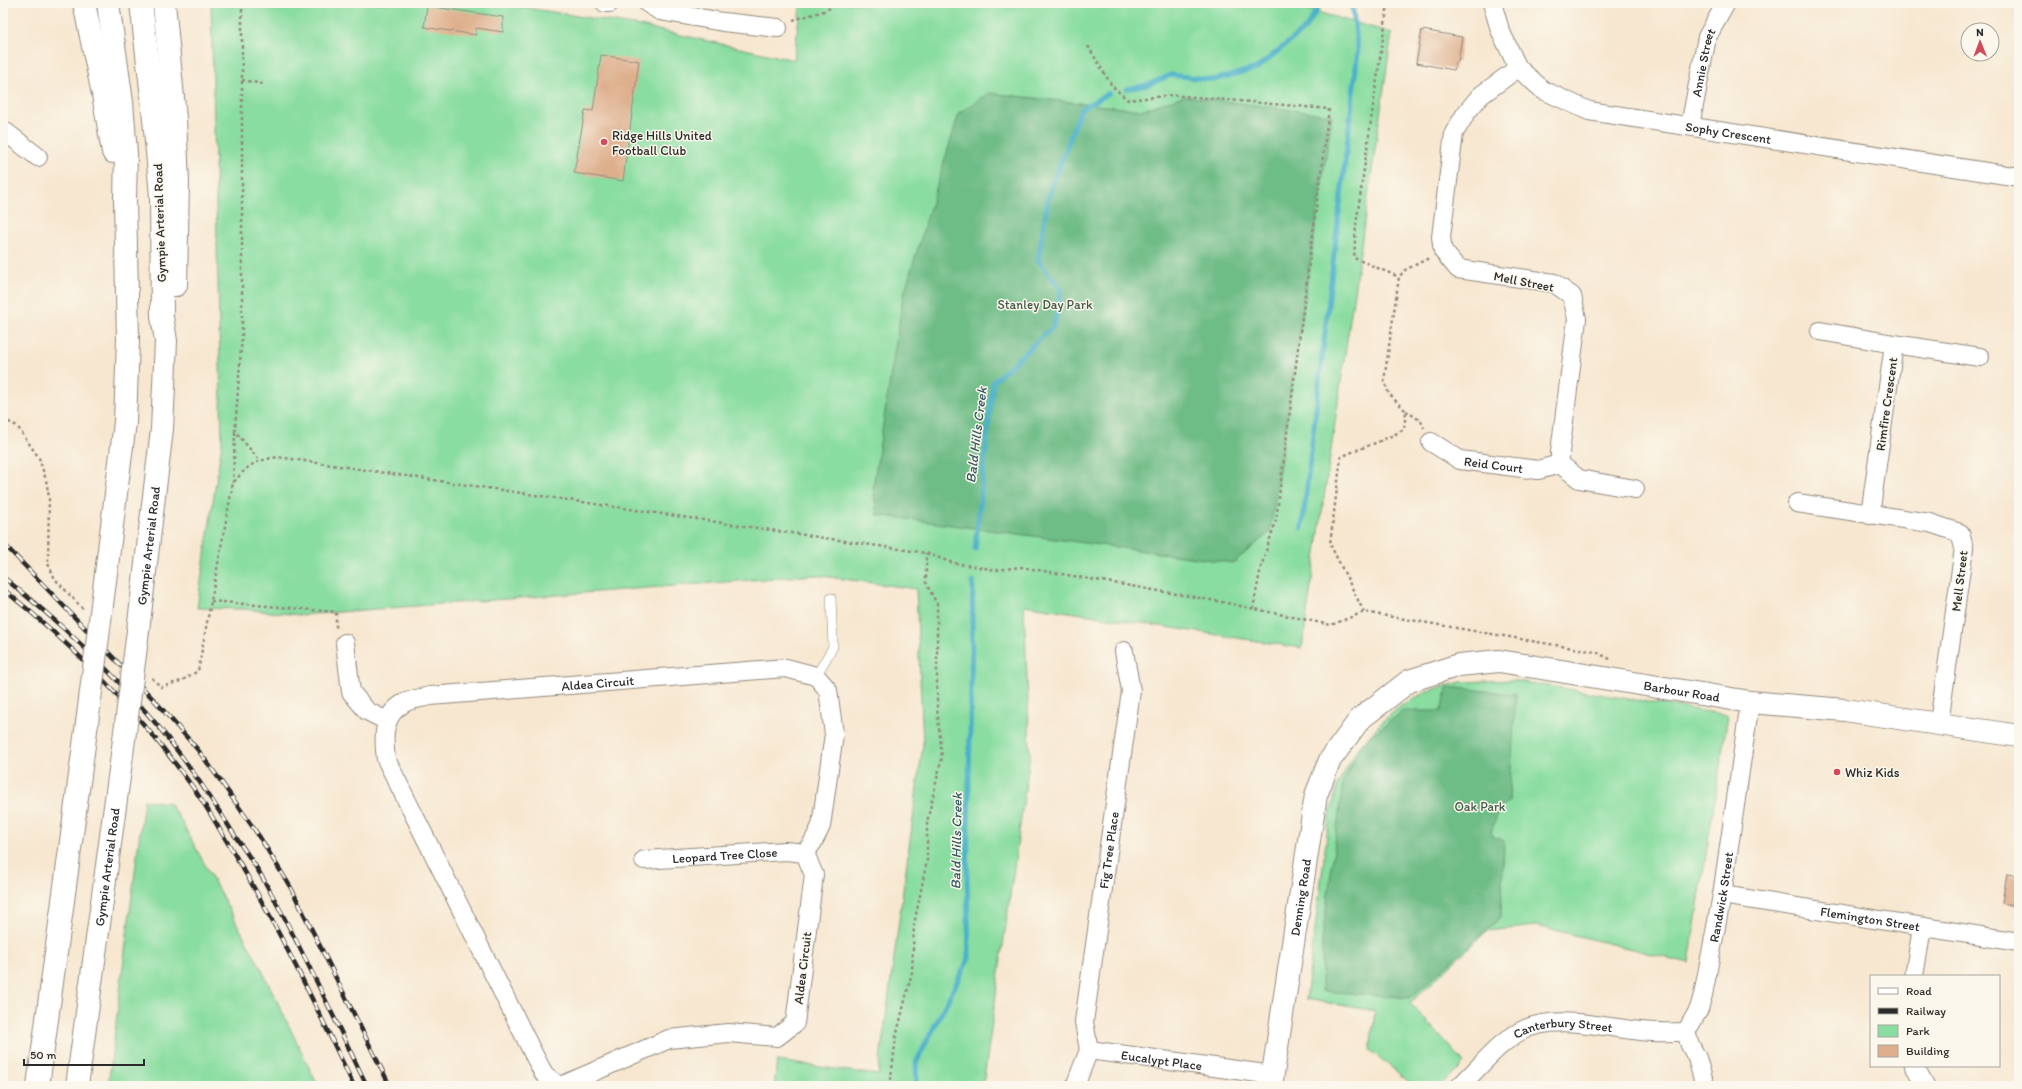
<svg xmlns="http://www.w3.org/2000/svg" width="2022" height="1089" viewBox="0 0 2022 1089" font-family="Itim,sans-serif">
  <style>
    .green { fill: #89dda0; stroke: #5a8466 }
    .forest { fill: #6ebc86; stroke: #4c7458 }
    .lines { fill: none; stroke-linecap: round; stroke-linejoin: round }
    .stream { stroke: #4ab1c9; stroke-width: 5 }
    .building { fill: #deaf8c }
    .lane-casing { stroke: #91897e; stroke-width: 10 }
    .street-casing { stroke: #91897e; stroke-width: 20 }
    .secondary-casing { stroke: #91897e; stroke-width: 24 }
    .highway-casing { stroke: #91897e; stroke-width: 24 }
    .path { stroke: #91897e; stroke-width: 2.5; stroke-dasharray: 3 3; stroke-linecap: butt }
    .lane { stroke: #fff; stroke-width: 9 }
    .street { stroke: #fff; stroke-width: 18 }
    .secondary { stroke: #fff; stroke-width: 22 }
    .highway { stroke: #fff; stroke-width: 22 }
    .rail-casing { stroke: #2b2b2b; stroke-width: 4.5 }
    .rail { stroke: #fbf7ec; stroke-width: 3; stroke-dasharray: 9; stroke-linecap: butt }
    .highway-bridge-casing { stroke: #91897e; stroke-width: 24; stroke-linecap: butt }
    .highway-bridge { stroke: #fff; stroke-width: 22 }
    .poi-dot { fill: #d1495b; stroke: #fbf7ec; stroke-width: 1.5 }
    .labels { text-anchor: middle; stroke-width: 3; stroke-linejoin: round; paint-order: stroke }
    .street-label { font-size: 13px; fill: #2b2b2b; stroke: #fbf7ec }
    .poi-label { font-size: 13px; fill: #2b2b2b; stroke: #fbf7ec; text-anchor: start }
    .park-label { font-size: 13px; fill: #425848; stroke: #fbf7ec }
    .water-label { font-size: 14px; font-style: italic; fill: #365a62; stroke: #fbf7ec }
  </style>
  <rect width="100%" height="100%" fill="#fbf7ec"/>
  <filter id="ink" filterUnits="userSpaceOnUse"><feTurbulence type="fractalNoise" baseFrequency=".025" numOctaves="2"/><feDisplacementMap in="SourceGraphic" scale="8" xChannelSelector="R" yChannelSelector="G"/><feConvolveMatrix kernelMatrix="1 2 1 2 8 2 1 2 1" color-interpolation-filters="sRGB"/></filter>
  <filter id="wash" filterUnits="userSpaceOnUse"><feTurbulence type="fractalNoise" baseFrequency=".012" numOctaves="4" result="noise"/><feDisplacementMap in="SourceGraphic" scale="16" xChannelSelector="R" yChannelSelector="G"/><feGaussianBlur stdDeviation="0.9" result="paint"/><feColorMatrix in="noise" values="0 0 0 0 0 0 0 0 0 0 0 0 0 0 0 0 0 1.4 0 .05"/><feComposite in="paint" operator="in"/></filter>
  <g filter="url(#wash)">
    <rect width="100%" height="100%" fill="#f7e7d0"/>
    <g class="green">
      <path d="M 211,3 L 496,3 L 640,26 L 794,60 L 800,7 L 805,3 L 1285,3 L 1392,33 L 1302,648 L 1024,605 L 1030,755 L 983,1086 L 774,1086 L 777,1061 L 878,1075 L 923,744 L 916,589 L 815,575 L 300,615 L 243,609 L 197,608 L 222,442 Z"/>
      <path d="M 1512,680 L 1728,715 L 1689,963 L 1537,926 L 1487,931 L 1410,1003 L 1464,1063 L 1441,1086 L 1414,1086 L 1370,1050 L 1375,1011 L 1306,999 L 1329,818 L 1338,784 L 1357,749 L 1383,721 L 1401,706 L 1427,691 L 1461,682 Z"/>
      <path d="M 144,800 L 169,803 L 180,819 L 260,966 L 318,1086 L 108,1086 Z"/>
    </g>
    <g class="forest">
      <path d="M 989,93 L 1141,110 L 1184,96 L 1332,115 L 1270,532 L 1233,563 L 877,515 L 873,488 L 903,297 L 959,113 Z"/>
      <path d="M 1448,687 L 1516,694 L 1509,801 L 1499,810 L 1491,832 L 1494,837 L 1504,841 L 1501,917 L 1410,998 L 1322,991 L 1322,940 L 1343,782 L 1363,742 L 1403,711 L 1441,711 Z"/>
    </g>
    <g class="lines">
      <g class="stream">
        <path d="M 1127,89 L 1147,85 L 1171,75 L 1214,80 L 1257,68 L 1306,28 L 1321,3"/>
        <path d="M 1302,528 L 1358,51 L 1352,3"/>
        <path d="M 975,549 L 993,382 L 1054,326 L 1061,290 L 1038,260 L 1049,194 L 1081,109 L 1109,93"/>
        <path d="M 917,1086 L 916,1063 L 969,958 L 967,882 L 973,582"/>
      </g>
    </g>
    <g id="blocks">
      <g class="building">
        <path d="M 427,6 L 503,17 L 503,32 L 476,28 L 476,35 L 424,27 Z"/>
        <path d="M 1422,30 L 1462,37 L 1458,62 L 1456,62 L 1454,70 L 1416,63 Z"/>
        <path d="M 601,55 L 639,61 L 623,181 L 574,173 L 585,110 L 593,111 Z"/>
        <path d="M 2007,874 L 2019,876 L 2019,906 L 2002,903 Z"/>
      </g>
    </g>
  </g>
  <g filter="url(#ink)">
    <use href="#blocks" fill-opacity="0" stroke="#91897e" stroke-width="1"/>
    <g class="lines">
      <g class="lane-casing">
        <path id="lane" d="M 816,676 L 833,647 L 831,598"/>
      </g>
      <g class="street-casing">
        <g id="street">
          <path d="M 605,3 L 610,3"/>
          <path d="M 647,3 L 660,11 L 723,22 L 778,28"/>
          <path id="s1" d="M 1492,3 L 1500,30 L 1518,68 L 1543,90 L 1589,111 L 2019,177"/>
          <path d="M 1518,68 L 1480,96 L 1466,113 L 1454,133 L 1441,237 L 1443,251 L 1458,269 L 1554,283 L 1572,296 L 1577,319 L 1560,452 L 1560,464 L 1579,479 L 1635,489"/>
          <path id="s2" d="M 1690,126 L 1707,37 L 1726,3"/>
          <path d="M 3,130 L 38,157"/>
          <path d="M 1820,331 L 1894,344 L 1870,515"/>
          <path d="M 1894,344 L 1980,357"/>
          <path id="s3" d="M 1431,442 L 1460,460 L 1538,470 L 1560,464"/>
          <path d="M 1797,503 L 1930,523 L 1960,533 L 1964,548 L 1939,723"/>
          <path d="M 345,643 L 351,692 L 367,711 L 387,721"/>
          <path id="s4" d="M 644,860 L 786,851 L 805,853"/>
          <path id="s5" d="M 1722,895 L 2019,942"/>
          <path d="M 1914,976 L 1922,928"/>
          <path id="s6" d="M 1089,1050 L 1084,1022 L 1131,691 L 1124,651"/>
          <path d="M 1914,1066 L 1925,1086"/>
          <path id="s7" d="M 559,1086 L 544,1074 L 535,1057 L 386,759 C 383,737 382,714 406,702 C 413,699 423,698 430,696 L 786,668 L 816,676 L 828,690 L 834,734 L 821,826 L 813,842 L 805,853 L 814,875 L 795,1023 L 777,1037 L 728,1033 L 669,1039 L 561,1086"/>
          <path id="s8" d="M 1075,1086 L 1089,1050 L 1273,1075"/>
          <path id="s9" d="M 1460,1086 C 1479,1068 1498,1043 1521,1031 C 1555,1013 1604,1028 1641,1031 C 1656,1033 1671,1032 1686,1032"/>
          <path id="s10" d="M 1705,1086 L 1697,1058 L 1690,1045 L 1686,1032 L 1699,1009 L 1703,995 L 1722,895 L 1750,702"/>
        </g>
      </g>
      <g class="secondary-casing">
        <g id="secondary">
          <path id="s11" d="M 1271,1086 L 1316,795 L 1330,760 L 1360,719 L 1409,681 L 1459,665 L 1499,661 L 1750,702 L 1845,710 L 2019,736"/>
        </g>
      </g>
      <g class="highway-casing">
        <g id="highway">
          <path d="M 84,3 L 103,94 L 113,152"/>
          <path d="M 164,3 L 175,119 L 178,182 L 176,285"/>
          <path d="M 102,605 L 125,422 L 128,340 L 125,200 L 126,153 L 122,102 L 108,3"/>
          <path id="s12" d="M 138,631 L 162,429 L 166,341 L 162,317 L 161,196 L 152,97 L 141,3"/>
          <path d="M 38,1086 L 87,723"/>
          <path id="s13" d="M 77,1086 L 122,755"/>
        </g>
      </g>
      <g class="path">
        <path d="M 242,3 L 242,335 L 235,431 L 259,460"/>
        <path d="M 1199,3 L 1204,3"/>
        <path d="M 1388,3 L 1356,225 L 1354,258 L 1399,277"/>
        <path d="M 793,20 L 824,11 L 840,3"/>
        <path d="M 1088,46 L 1112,86 L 1128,100 L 1172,95 L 1329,109 L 1276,520 L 1261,567 L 1253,608"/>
        <path d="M 242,80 L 263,84"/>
        <path d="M 1406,411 L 1421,421 L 1424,428"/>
        <path d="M 3,419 L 17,426 L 39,458 L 46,480 L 49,497 L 48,564 L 55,579 L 83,609"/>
        <path d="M 233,483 L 235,432"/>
        <path d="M 211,601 L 336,612 L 336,626 L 338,630"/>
        <path d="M 1364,612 L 1330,544 L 1341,457 C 1362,447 1385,441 1404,429 L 1406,411 L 1389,394 L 1384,381 L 1399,277 L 1405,270 L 1429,258"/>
        <path d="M 152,678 L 161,687 L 181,681 L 198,671 L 233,483 C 249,464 254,461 278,457 L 926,553 L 953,563 L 997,570 L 1021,567 L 1217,601 L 1331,625 L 1364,612 L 1596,652 L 1612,660"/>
        <path d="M 890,1086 L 896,1037 L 912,972 L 914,925 L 927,860 L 927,822 L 942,757 L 937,708 L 937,604 L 926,583 L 926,553"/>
      </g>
      <use href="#lane" class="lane"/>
      <use href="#street" class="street"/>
      <use href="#secondary" class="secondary"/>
      <use href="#highway" class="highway"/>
      <g class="rail-casing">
        <g id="rail">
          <path d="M 3,543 L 156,702 L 198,750 L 220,780 L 259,836 L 291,888 L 390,1086"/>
          <path d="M 3,577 C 57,620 108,667 152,719 C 183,755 210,796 235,836 C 246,852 257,867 266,884 C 303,950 334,1018 367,1086"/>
          <path d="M 3,589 C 73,645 136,709 189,782 C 205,803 218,827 232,850 C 278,926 316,1006 354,1086"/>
        </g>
      </g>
      <use href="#rail" class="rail"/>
      <g class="highway-bridge-casing">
        <g id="highway-bridge">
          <path d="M 87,723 L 102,605"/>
          <path d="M 122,755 L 138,631"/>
        </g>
      </g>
      <use href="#highway-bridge" class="highway-bridge"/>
    </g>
  </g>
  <g class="poi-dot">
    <circle cx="604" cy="142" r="4"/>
    <circle cx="1837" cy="772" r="4"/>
  </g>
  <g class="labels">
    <g class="street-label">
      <text dy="5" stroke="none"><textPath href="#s2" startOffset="65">Annie Street</textPath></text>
      <text dy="5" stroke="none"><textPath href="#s1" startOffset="295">Sophy Crescent</textPath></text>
      <text transform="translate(159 223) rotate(-92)" y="5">Gympie Arterial Road</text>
      <text transform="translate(1524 281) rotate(11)" y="5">Mell Street</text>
      <text transform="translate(1886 404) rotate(-82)" y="5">Rimfire Crescent</text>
      <text dy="5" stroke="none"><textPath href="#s3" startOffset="68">Reid Court</textPath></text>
      <text dy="5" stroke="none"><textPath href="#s12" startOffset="86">Gympie Arterial Road</textPath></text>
      <text transform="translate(1959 581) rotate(-83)" y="5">Mell Street</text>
      <text dy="5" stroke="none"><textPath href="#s7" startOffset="630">Aldea Circuit</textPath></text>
      <text dy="5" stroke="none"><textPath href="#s11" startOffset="723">Barbour Road</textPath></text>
      <text dy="5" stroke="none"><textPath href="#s6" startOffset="202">Fig Tree Place</textPath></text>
      <text dy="5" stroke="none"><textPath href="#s4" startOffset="81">Leopard Tree Close</textPath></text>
      <text dy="5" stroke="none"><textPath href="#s13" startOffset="221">Gympie Arterial Road</textPath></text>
      <text dy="5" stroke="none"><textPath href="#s11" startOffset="191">Denning Road</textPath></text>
      <text dy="5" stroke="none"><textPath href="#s10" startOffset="198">Randwick Street</textPath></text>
      <text dy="5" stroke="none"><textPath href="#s5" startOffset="150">Flemington Street</textPath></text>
      <text transform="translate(802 968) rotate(-83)" y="5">Aldea Circuit</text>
      <text dy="5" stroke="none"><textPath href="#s9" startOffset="125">Canterbury Street</textPath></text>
      <text dy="5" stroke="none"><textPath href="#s8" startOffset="112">Eucalypt Place</textPath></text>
    </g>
    <g class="poi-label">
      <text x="612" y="140">Ridge Hills United<tspan x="612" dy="15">Football Club</tspan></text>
      <text x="1845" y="777">Whiz Kids</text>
    </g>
    <g class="park-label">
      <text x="1045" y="309">Stanley Day Park</text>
      <text x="1480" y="811">Oak Park</text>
    </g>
    <g class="water-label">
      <text transform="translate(976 435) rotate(-83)" y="5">Bald Hills Creek</text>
      <text transform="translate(956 841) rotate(-89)" y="5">Bald Hills Creek</text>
    </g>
  </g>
  <rect width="2022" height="1089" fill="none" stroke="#fbf7ec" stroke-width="16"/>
  <rect x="1870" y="975" width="130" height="92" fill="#fbf7ec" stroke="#a8a59f"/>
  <rect x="1878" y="988" width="20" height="6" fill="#ffffff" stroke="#a8a59f"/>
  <text x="1906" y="995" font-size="12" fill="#2b2b2b">Road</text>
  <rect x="1878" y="1008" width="20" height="6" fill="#2b2b2b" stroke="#a8a59f"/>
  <text x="1906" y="1015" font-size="12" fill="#2b2b2b">Railway</text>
  <rect x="1878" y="1025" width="20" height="12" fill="#89dda0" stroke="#a8a59f"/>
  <text x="1906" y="1035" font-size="12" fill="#2b2b2b">Park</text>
  <rect x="1878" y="1045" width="20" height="12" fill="#deaf8c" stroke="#a8a59f"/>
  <text x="1906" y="1055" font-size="12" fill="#2b2b2b">Building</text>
  <g transform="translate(1980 42) rotate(359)"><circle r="19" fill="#fbf7ec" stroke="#a8a59f"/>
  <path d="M0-3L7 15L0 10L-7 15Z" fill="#d1495b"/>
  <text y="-6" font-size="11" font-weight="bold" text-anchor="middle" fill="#2b2b2b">N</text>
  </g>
  <path d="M24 1059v6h120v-6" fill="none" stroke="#2b2b2b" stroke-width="2"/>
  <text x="30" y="1059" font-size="12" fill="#2b2b2b" stroke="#fbf7ec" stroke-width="3" paint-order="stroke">50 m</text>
</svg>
